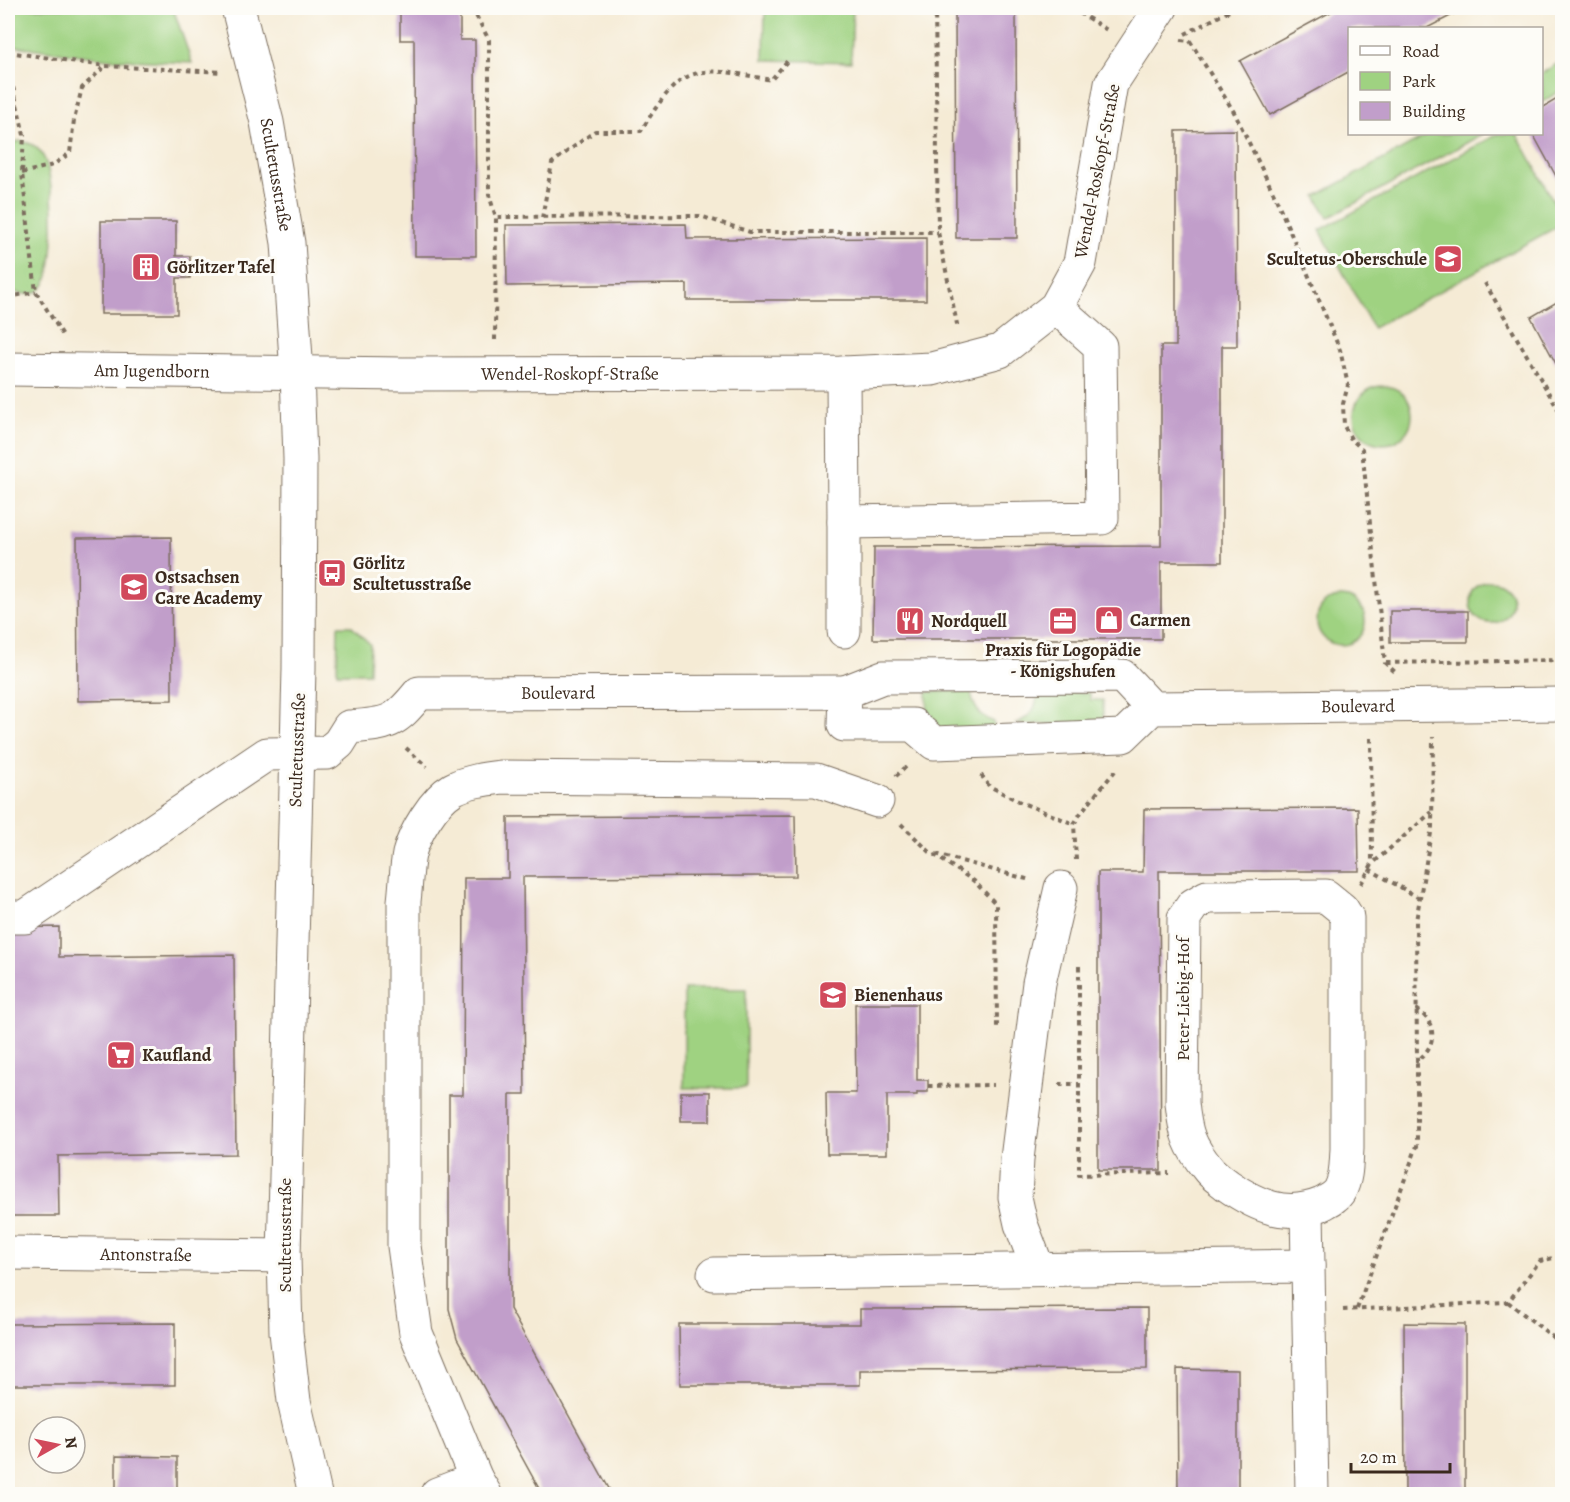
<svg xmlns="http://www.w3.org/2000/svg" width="1570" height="1502" viewBox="0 0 1570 1502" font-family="Alegreya,serif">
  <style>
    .green { fill: #9fd281; stroke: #6d7e50; stroke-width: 1.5 }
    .building { fill: #c19eca }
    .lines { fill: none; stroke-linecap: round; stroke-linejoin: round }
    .minor-casing { stroke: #7c6e5e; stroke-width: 35 }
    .path { stroke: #7c6e5e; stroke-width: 4; stroke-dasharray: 4.5 4.5; stroke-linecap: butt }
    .minor { stroke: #fff; stroke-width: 33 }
    .labels { text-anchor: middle; stroke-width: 6; stroke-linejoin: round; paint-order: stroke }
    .street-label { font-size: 18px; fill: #3b2a1e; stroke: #fdfcf7 }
    .poi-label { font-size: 18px; font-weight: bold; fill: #3b2a1e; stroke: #fdfcf7; text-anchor: start }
  </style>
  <rect width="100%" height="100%" fill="#fdfcf7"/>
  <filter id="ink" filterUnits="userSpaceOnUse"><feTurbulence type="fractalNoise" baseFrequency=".0167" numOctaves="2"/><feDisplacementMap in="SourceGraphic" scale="12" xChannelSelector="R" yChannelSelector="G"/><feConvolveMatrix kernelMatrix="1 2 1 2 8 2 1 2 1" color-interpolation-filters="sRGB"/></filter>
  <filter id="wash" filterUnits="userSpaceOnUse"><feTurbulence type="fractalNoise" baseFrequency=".008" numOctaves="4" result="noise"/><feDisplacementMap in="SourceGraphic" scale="24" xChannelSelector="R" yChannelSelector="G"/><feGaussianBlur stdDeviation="1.35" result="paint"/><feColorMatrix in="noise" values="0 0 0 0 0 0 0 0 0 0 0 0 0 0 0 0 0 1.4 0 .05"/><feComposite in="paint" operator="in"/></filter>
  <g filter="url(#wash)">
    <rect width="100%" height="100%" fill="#f5ebd5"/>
    <g class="green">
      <path d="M 8,8 L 173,8 L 192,63 L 108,59 L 8,45 Z"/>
      <path d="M 765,8 L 853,8 L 851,62 L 764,60 Z"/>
      <path d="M 1562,61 L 1562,90 L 1542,102 L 1542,73 Z"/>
      <path d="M 1430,134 L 1483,134 L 1328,218 L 1316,196 Z"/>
      <path d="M 1498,134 L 1517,134 L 1562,217 L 1562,224 L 1373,328 L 1320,230 Z"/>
      <path d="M 19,141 C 31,143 38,146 44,158 C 55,177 58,273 42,288 C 32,298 18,294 8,290 L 8,145 Z"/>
      <circle cx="1383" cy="415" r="29"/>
      <circle cx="1491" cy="602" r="21"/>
      <circle cx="1341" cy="621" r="24"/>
      <path d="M 338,626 L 351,626 L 370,644 L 369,673 L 337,673 Z"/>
      <path d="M 971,691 C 973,707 979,716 994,722 L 994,732 L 928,727 L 927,692 Z"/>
      <path d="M 1038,691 L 1090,693 L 1090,700 L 1103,700 L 1103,724 L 1015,724 C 1031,717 1037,708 1038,691 Z"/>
      <rect x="684" y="989" width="62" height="99"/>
    </g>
    <g id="blocks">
      <g class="building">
        <path d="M 400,8 L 460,8 L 460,40 L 475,40 L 476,256 L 415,256 L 414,40 L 400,40 Z"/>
        <path d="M 955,8 L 1016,8 L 1017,238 L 956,238 Z"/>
        <path d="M 1338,8 L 1466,8 L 1427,28 L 1350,28 L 1350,71 L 1270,115 L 1240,61 Z"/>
        <path d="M 1562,96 L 1562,187 L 1533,134 L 1542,134 L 1542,108 Z"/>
        <path d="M 1236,130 L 1237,346 L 1222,346 L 1222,562 L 1161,562 L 1161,639 L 873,639 L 874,547 L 1161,546 L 1161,346 L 1176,346 L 1176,131 Z"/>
        <path d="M 101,221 L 176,221 L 176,256 L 190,256 L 190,278 L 177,278 L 177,314 L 101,314 Z"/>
        <path d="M 686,224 L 687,239 L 926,238 L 926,300 L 687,300 L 687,284 L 507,286 L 506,225 Z"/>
        <path d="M 1562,299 L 1562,375 L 1531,317 Z"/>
        <path d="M 171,537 L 172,700 L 78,701 L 77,538 Z"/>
        <rect x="1390" y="611" width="78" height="31"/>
        <path d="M 1358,808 L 1359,871 L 1159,871 L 1161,1170 L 1098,1170 L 1098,872 L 1143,872 L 1144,809 Z"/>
        <path d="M 795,815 L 796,876 L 523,877 L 525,1094 L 510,1094 L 510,1309 L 612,1494 L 542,1494 L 457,1339 L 449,1309 L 449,1095 L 463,1095 L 464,878 L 508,878 L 508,817 Z"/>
        <path d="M 59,927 L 59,957 L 234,955 L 236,1154 L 58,1156 L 59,1216 L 8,1216 L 8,928 Z"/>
        <path d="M 855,1004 L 917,1004 L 917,1080 L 928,1080 L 928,1092 L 917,1092 L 917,1095 L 887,1095 L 887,1154 L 827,1154 L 826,1093 L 856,1093 Z"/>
        <rect x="681" y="1092" width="29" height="29"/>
        <path d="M 1147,1308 L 1147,1369 L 860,1370 L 860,1385 L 680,1385 L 679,1324 L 860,1324 L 860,1309 Z"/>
        <path d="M 175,1323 L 175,1385 L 8,1385 L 8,1324 Z"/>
        <path d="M 1404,1323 L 1465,1324 L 1465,1494 L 1405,1494 Z"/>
        <path d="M 1177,1369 L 1238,1370 L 1238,1494 L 1178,1494 Z"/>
        <path d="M 116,1456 L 177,1457 L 177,1494 L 116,1494 Z"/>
      </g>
    </g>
  </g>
  <g filter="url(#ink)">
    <use href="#blocks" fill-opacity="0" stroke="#7c6e5e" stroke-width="1.5"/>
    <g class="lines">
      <g class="minor-casing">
        <g id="minor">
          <path id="s1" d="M 238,8 L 267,122 L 288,243 L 297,373 L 300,459 L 299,669 L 284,1256 L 286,1332 L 294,1401 L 315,1494"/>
          <path id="s2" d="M 8,369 L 403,374 L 843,373 L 932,369 L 1000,351 L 1056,307 L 1080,263 L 1111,84 L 1161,8"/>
          <path d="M 843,373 L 844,522 L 1102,518 L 1100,346 L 1056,307"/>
          <path d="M 844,631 L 844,522"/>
          <path d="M 845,692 L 883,677 L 1122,676 L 1152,708"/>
          <path d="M 1326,896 L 1342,909 L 1347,917 L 1347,1149 C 1346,1162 1347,1177 1340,1190 C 1336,1197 1329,1200 1322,1204 C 1286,1219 1257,1206 1227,1185 C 1221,1180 1214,1176 1209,1170 C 1189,1146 1185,1133 1182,1103 L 1184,918 L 1193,905 L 1207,897 Z"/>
          <path id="s3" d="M 8,917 L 25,917 L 267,754 L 327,753 L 339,743 L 349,727 C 388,724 394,724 419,693 L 845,692 L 844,725 L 913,725 L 934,743 L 1123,736 L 1152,708 L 1562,704"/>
          <path d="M 1307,1210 L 1308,1266"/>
          <path id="s4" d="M 8,1253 L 284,1256"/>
          <path d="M 1038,1269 L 1021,1224 L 1015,1197 L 1017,1159 L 1039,983 L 1061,888"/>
          <path d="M 714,1274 L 1308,1266 L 1312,1494"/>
          <path d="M 476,1479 L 416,1333 L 404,1246 L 404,901 C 406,886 406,869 409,854 C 414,834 434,800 453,789 C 468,781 485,779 502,777 L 816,780 L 877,801"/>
          <path d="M 437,1494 L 476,1479 L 485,1494"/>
        </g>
      </g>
      <g class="path">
        <path d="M 472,8 L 489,40 L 489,195 L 496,217 L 700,216 L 750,232 L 938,232"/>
        <path d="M 935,8 L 938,232 L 958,329"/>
        <path d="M 1072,8 L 1107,30"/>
        <path d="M 1185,34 L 1235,8"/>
        <path d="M 1181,40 L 1190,41 L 1234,112 L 1275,196 L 1340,350 L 1348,385 L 1343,404 L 1344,426 L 1351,439 L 1362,449 L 1385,663 L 1395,672"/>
        <path d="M 8,52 L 105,66 L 222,72"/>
        <path d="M 8,70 L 11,78 L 24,135 L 22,173 L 36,292 L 64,337"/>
        <path d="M 22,173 L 53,165 L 70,153 L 74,120 L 82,88 L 105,66"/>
        <path d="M 542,218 L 552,163 L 595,131 L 641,131 C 682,63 696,65 771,80 L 788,60"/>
        <path d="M 1485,283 L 1562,416"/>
        <path d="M 8,297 L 36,292"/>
        <path d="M 495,340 L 496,217"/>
        <path d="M 1386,663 L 1562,660"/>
        <path d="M 1371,738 L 1372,864"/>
        <path d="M 406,748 L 427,767"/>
        <path d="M 981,775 L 989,786 L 1020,802 L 1074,824"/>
        <path d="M 896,776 L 908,765"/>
        <path d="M 901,824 L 930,852 L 974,881 L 996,904 L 997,1027"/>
        <path d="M 936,854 L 1030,880"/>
        <path d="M 1076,860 L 1074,824 L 1082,811 L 1115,771"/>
        <path d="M 1369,869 L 1419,898"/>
        <path d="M 1361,884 L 1372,864 L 1432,812"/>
        <path d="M 1079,966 L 1079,1175 L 1169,1173"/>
        <path d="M 1416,1009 C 1438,1023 1437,1046 1417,1061 L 1416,921 L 1432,827 L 1433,737"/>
        <path d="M 1059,1084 L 1079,1084"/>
        <path d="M 928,1086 L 994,1085"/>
        <path d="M 1508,1302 L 1558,1341 L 1562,1341"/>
        <path d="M 1357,1309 L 1417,1146 L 1417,1061"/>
        <path d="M 1343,1310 L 1508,1302 L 1540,1261 L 1562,1256"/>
      </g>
      <use href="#minor" class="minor"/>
    </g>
  </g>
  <defs>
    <g id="school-square" transform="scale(1.5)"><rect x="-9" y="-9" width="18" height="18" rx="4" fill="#d1495b" stroke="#fdfcf7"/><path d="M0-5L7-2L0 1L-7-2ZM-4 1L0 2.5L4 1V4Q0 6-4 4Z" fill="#fff"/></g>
    <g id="building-square" transform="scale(1.5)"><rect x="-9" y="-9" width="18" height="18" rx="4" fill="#d1495b" stroke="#fdfcf7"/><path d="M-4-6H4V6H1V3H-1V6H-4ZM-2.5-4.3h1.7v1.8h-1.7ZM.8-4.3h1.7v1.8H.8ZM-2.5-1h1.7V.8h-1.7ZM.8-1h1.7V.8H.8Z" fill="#fff"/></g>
    <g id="bus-square" transform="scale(1.5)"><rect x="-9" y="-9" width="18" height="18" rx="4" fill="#d1495b" stroke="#fdfcf7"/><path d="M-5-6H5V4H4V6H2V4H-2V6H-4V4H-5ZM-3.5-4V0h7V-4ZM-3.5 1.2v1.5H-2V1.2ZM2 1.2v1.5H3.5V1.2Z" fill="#fff"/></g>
    <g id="shop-square" transform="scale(1.5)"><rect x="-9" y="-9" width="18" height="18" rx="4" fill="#d1495b" stroke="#fdfcf7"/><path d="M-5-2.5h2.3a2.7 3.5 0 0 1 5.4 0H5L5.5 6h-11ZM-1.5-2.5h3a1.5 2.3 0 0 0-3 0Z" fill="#fff"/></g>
    <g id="restaurant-square" transform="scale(1.5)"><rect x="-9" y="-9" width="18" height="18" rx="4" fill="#d1495b" stroke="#fdfcf7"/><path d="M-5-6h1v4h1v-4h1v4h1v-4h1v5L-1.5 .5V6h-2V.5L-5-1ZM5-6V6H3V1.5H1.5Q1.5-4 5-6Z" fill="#fff"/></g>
    <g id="office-square" transform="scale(1.5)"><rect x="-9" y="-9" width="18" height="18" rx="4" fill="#d1495b" stroke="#fdfcf7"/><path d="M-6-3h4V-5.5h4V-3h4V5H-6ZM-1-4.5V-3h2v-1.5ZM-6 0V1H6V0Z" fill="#fff"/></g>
    <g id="supermarket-square" transform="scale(1.5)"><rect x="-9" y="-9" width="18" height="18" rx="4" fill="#d1495b" stroke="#fdfcf7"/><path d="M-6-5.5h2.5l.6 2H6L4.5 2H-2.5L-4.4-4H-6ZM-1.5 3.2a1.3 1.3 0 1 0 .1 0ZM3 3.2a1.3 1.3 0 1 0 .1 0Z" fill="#fff"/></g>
  </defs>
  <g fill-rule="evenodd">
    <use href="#school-square" x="1448" y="259"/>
    <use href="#building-square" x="146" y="267"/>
    <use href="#bus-square" x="332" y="573"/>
    <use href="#school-square" x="134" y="587"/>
    <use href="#shop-square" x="1109" y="620"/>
    <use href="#restaurant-square" x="910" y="621"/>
    <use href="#office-square" x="1063" y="621"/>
    <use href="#school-square" x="833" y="995"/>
    <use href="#supermarket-square" x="121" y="1055"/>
  </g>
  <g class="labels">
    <g class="street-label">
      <text transform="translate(1097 171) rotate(-79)" y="6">Wendel-Roskopf-Straße</text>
      <text dy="6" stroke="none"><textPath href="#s1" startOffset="171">Scultetusstraße</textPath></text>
      <text dy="6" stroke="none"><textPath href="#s2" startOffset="144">Am Jugendborn</textPath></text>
      <text dy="6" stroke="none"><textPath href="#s2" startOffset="562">Wendel-Roskopf-Straße</textPath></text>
      <text dy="6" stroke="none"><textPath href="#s3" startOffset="624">Boulevard</textPath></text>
      <text dy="6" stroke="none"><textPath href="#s3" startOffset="1476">Boulevard</textPath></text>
      <text transform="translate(297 750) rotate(-88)" y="6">Scultetusstraße</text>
      <text transform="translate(1183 999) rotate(-90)" y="6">Peter-Liebig-Hof</text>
      <text transform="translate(285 1235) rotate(-90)" y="6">Scultetusstraße</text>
      <text dy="6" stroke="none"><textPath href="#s4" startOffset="138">Antonstraße</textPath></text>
    </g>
    <g class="poi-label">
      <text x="1427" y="265" text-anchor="end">Scultetus-Oberschule</text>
      <text x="167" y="273">Görlitzer Tafel</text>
      <text x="353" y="569">Görlitz<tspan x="353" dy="21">Scultetusstraße</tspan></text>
      <text x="155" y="583">Ostsachsen<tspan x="155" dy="21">Care Academy</tspan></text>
      <text x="1130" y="626">Carmen</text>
      <text x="931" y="627">Nordquell</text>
      <text x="1063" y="656" text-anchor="middle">Praxis für Logopädie<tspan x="1063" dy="21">- Königshufen</tspan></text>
      <text x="854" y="1001">Bienenhaus</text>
      <text x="142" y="1061">Kaufland</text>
    </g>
  </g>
  <rect width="1570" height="1502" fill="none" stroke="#fdfcf7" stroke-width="30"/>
  <rect x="1348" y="27" width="195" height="108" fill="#fdfcf7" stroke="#afa8a0" stroke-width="1.5"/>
  <rect x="1360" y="46" width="30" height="9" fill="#ffffff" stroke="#afa8a0" stroke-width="1.5"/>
  <text x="1402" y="57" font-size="18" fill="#3b2a1e">Road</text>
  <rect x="1360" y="72" width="30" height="18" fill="#9fd281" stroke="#afa8a0" stroke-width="1.5"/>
  <text x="1402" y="87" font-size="18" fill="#3b2a1e">Park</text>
  <rect x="1360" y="102" width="30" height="18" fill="#c19eca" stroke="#afa8a0" stroke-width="1.5"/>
  <text x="1402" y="117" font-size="18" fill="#3b2a1e">Building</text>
  <g transform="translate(57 1445) rotate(81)"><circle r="28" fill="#fdfcf7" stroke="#afa8a0" stroke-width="1.5"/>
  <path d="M0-4.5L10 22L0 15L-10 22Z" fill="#d1495b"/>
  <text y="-9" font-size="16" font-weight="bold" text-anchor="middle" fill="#3b2a1e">N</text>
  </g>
  <path d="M1351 1463v9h99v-9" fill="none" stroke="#3b2a1e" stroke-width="3"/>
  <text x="1360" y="1463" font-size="18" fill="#3b2a1e" stroke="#fdfcf7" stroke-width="4.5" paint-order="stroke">20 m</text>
</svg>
